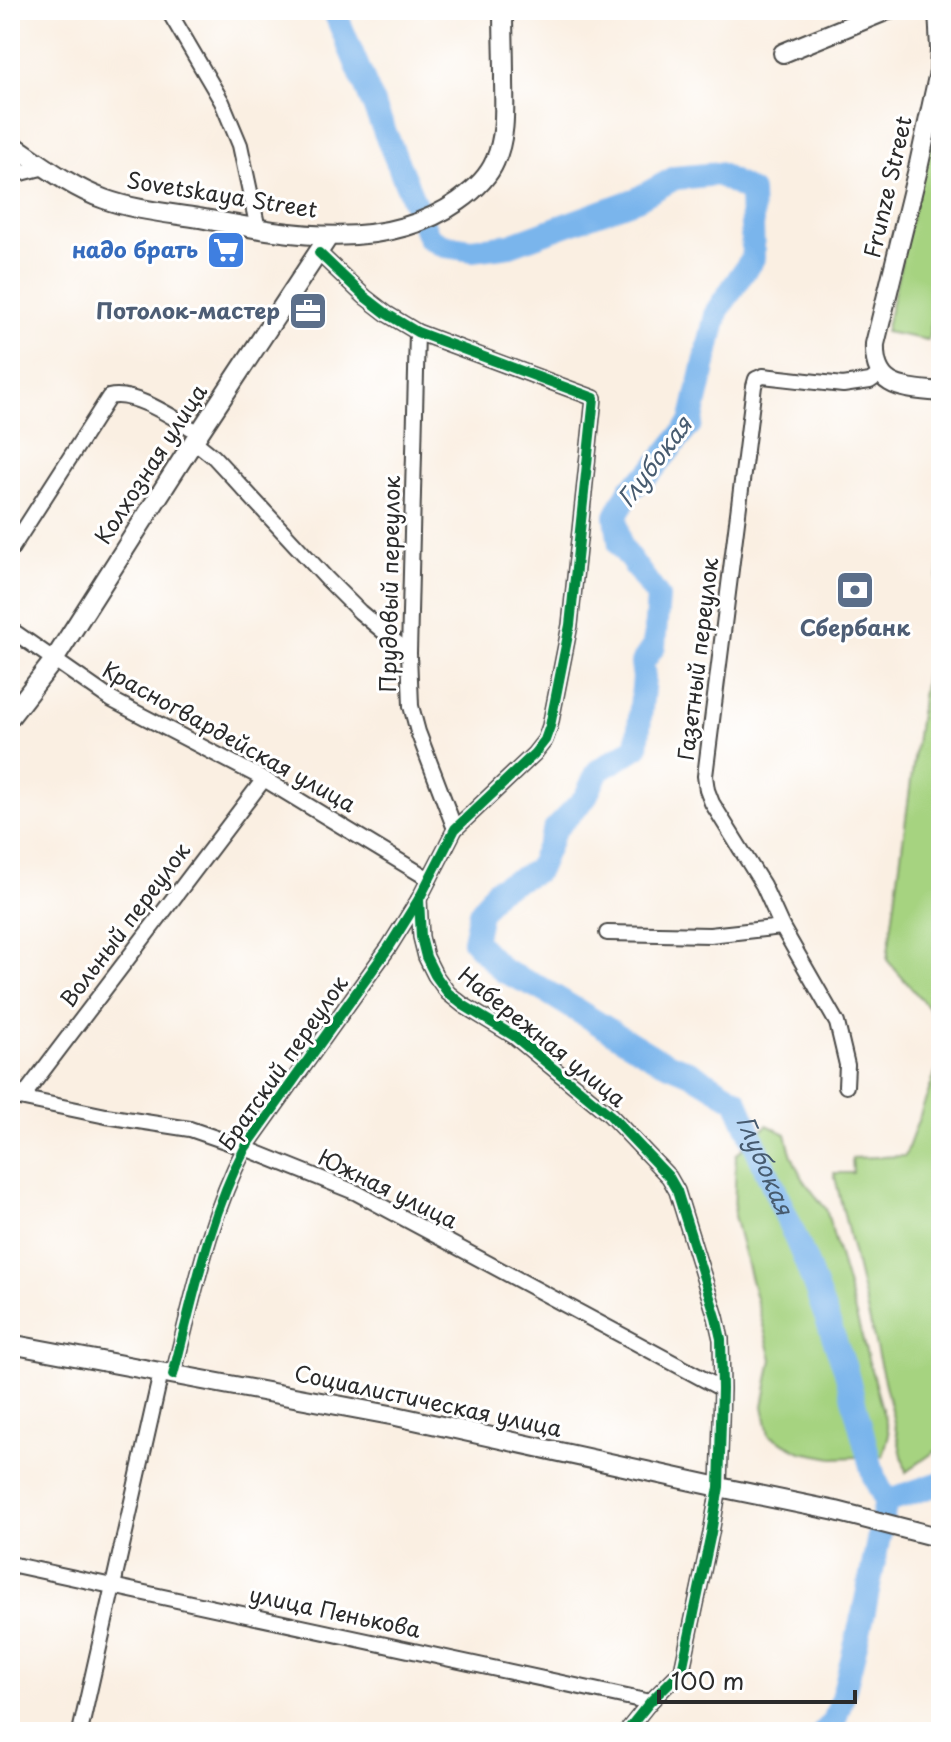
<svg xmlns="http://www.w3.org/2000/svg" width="951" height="1742" viewBox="0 0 951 1742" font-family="'Playpen Sans',sans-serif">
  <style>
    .green { fill: #a6d380; stroke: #687f56; stroke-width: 2 }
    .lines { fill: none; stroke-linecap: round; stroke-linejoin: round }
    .river { stroke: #7ab5ec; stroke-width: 24 }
    .street-casing { stroke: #4a4846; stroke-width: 18 }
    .secondary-casing { stroke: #4a4846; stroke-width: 22 }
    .street { stroke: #fff; stroke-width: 14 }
    .secondary { stroke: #fff; stroke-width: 18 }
    .cycleway-casing { stroke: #fff; stroke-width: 15 }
    .cycleway { stroke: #00873e; stroke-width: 10 }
    .labels { text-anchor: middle; stroke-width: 6; stroke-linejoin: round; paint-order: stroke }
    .street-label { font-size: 22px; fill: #2b2b2b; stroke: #fff }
    .shop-label { font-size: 22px; font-weight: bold; fill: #366cbe; stroke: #fff; text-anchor: end }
    .service-label { font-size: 22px; font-weight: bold; fill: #4e5e75; stroke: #fff; text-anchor: end }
    .water-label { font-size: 24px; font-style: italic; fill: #475b6f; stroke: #fff }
  </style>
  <rect width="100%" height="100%" fill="#fff"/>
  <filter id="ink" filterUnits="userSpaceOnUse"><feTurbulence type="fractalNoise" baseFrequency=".0125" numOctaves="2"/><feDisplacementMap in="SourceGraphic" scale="16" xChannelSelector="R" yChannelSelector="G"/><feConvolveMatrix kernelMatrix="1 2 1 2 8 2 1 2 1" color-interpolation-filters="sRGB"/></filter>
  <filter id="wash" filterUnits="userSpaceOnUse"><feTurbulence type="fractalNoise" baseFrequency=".006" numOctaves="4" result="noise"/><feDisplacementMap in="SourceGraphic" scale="32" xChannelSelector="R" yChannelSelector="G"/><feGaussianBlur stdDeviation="1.8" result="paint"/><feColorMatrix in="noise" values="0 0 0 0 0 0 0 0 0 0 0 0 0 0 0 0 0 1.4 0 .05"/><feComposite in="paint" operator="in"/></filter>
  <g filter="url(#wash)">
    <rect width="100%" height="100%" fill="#faefe2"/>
    <g class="green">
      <path d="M 941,89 L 941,278 L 928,340 L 885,332 Z"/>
      <path d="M 941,557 L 941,1447 L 906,1472 L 834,1173 L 853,1173 L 852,1158 L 905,1156 L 938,1066 L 939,1020 L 887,960 Z"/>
      <path d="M 767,1125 L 786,1134 C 793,1168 805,1183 826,1209 L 889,1434 L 883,1456 L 833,1458 L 801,1452 L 769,1435 L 763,1406 L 772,1359 L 734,1216 L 736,1155 Z"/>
    </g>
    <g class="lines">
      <g class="river">
        <path id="s1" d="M 334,10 L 429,238 L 445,246 L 472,250 L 510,245 L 637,199 L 675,178 L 718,174 L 751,192 L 753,258 L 717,311 L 691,423 L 650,473 L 630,489 L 616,516 L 620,545 L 658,597 L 654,646 L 642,663 L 644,678 L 637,747 L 598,771 L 585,798 L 555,829 L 538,870 L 496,890 L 480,913 L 474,941 L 503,971 L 542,989 L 655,1058 L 691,1073 L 736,1100 L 806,1262 L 845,1368 L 874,1477 L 886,1501 L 864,1611 L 844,1692 L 834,1722 L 824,1732"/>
        <path d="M 886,1501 L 941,1483"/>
      </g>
    </g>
  </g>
  <g filter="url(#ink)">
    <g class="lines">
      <g class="street-casing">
        <g id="street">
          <path d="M 168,10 L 222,102 L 240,145 L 258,229"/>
          <path d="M 10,176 L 45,167"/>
          <path d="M 417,332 L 409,653 L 411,706 L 418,732 L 455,829"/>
          <path d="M 194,441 L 214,457 L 327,579 L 360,612 L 409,653"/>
          <path d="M 10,551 L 109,397 C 134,390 177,420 199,433"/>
          <path d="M 10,629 L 112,700 L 264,779 L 429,879"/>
          <path d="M 419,899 L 421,937 L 426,957 L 435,975 L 448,993 L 463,1005 L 514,1036 L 610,1115 L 669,1177 L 677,1191 L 716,1317 L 721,1339 L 722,1389 L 719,1487 L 711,1533 L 682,1670 L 650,1702 L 626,1732"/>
          <path d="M 607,933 L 710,935 L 782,927"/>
          <path d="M 846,1086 L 847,1065 L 837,1023 L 782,927 L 763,885 L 712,803 L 707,790 L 705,776 L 754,386 L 756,379 L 763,376 L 843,385 L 870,381 L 880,374"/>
          <path d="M 10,1096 L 106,1116 L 190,1129 L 245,1148 L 357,1193 L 722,1389"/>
          <path d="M 22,1098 L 264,779"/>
          <path d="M 173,1375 C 193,1299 208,1219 245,1148 L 389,947 L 419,899 L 455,829 L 534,754 L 545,740 L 550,726 L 570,625 L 594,398 L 417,332 L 387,314 L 365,297 L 319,253"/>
          <path d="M 10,1564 L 650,1702"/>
          <path d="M 80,1732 L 161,1373"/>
        </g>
      </g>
      <g class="secondary-casing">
        <g id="secondary">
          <path d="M 938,10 L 940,49 L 939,72 L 917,173 L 875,344 C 873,390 904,388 941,392"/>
          <path d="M 783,53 L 888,10"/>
          <path d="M 10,143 C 40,163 70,187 104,199 C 134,210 168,213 199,218 C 285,234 382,255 459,201 C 473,191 488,178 495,161 C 507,135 504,105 504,77 C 504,55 503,32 503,10"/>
          <path d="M 10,717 L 54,660 L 199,433 L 329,236"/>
          <path d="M 10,1344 L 396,1416 L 719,1487 L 836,1511 L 941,1538"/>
        </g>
      </g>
      <use href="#street" class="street"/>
      <use href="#secondary" class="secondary"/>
      <g class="cycleway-casing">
        <g id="cycleway">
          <path d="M 419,899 L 421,937 L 426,957 L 435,975 L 448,993 L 463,1005 L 514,1036 L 610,1115 L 669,1177 L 677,1191 L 716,1317 L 721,1339 L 722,1389 L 719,1487 L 711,1533 L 682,1670 L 650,1702 L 626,1732"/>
          <path d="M 173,1375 C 193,1299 208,1219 245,1148 L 389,947 L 419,899 L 455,829 L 534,754 L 545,740 L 550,726 L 570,625 L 594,398 L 417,332 L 387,314 L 365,297 L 319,253"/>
        </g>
      </g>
      <use href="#cycleway" class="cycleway"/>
    </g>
  </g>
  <defs>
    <g id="supermarket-square" transform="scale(2)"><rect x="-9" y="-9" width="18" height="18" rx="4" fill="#3f7fe0" stroke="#fff"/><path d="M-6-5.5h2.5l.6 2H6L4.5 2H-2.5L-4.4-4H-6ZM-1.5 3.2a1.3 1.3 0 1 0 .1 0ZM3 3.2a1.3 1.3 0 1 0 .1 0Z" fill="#fff"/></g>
    <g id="office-square" transform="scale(2)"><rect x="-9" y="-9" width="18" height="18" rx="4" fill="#5c6f8a" stroke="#fff"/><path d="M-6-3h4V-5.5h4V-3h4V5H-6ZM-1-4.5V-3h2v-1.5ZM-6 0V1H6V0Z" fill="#fff"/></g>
    <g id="bank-square" transform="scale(2)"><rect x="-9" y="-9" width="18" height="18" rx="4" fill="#5c6f8a" stroke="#fff"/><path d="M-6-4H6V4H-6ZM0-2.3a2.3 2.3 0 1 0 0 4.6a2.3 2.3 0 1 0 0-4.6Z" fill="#fff"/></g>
  </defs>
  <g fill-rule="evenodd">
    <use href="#supermarket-square" x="226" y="250"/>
    <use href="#office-square" x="308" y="311"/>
    <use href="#bank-square" x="855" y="590"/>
  </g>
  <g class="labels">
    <g class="street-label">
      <text transform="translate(888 187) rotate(-77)" y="8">Frunze Street</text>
      <text transform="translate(222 195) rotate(9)" y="8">Sovetskaya Street</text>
      <text transform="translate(151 464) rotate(-57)" y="8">Колхозная улица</text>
      <text transform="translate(390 584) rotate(-89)" y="8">Прудовый переулок</text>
      <text transform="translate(698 659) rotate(-83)" y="8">Газетный переулок</text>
      <text transform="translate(229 737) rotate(29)" y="8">Красногвардейская улица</text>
      <text transform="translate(125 925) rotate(-53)" y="8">Вольный переулок</text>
      <text transform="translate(542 1037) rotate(39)" y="8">Набережная улица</text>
      <text transform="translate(283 1063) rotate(-55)" y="8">Братский переулок</text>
      <text transform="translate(388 1189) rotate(26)" y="8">Южная улица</text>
      <text transform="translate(428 1401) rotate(12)" y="8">Социалистическая улица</text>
      <text transform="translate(335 1612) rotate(12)" y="8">улица Пенькова</text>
    </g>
    <g class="shop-label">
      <text x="198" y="258">надо брать</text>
    </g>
    <g class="service-label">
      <text x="280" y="319">Потолок-мастер</text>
      <text x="855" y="636" text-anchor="middle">Сбербанк</text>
    </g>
    <g class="water-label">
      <text transform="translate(655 462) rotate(-53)" y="8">Глубокая</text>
      <text dy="8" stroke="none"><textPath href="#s1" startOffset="1850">Глубокая</textPath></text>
    </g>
  </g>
  <rect width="951" height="1742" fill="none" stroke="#fff" stroke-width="40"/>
  <path d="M659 1690v12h196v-12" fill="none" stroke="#2b2b2b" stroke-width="4"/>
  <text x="671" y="1690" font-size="24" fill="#2b2b2b" stroke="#ffffff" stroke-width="6" paint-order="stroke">100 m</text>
</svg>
